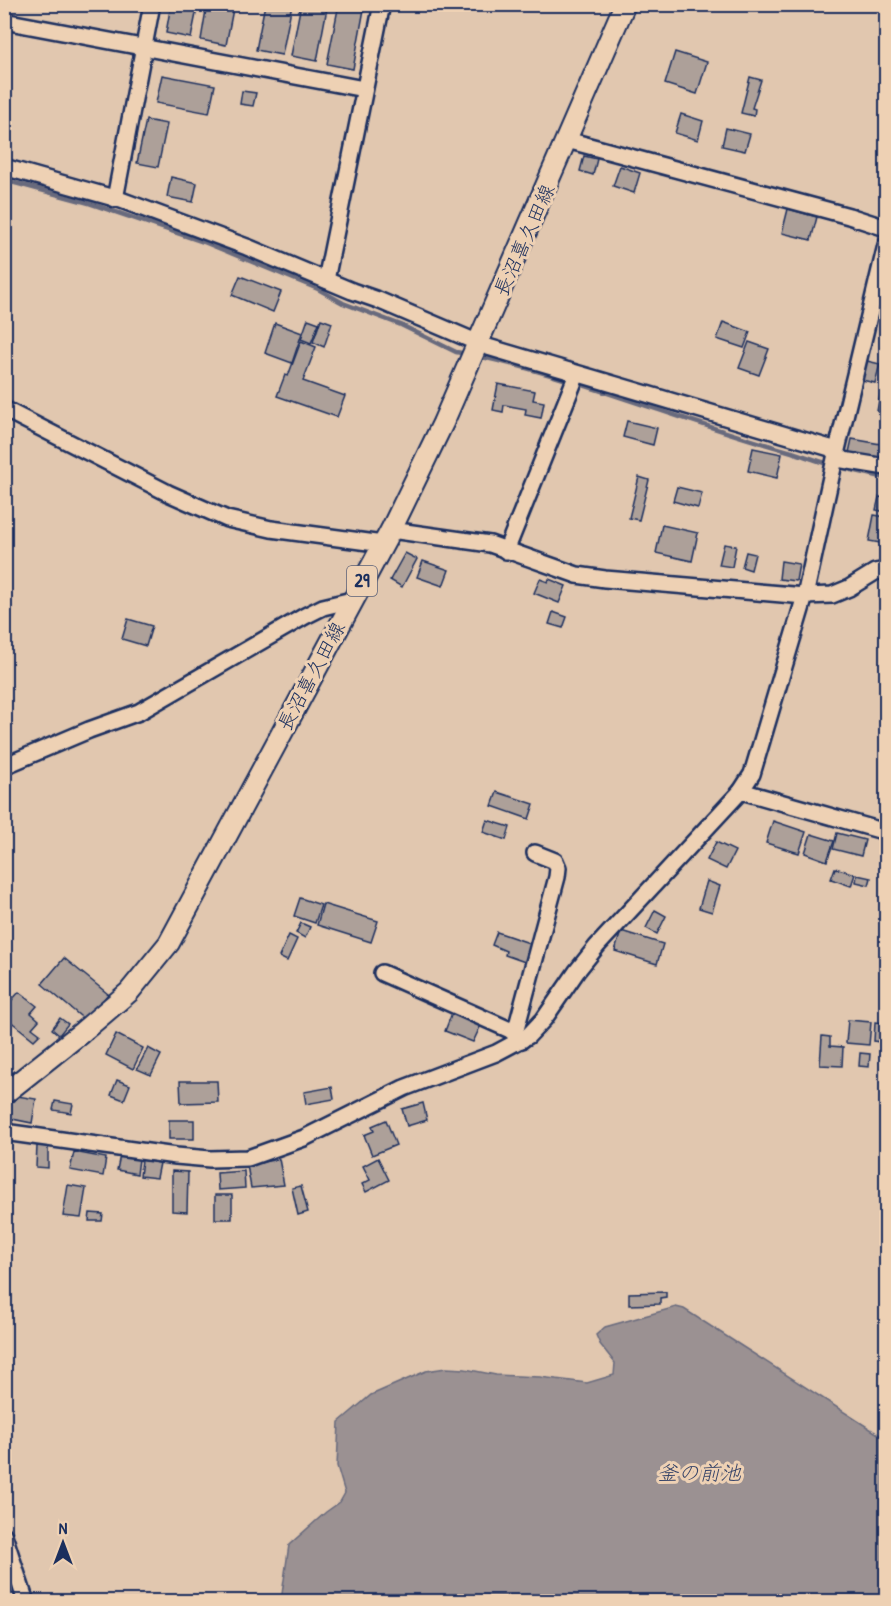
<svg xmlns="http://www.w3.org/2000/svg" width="891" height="1606" viewBox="0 0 891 1606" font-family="'Patrick Hand','Klee One',sans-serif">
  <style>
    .water { fill: #9b9192; stroke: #686a7d; stroke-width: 1.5 }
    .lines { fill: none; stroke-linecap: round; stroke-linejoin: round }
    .stream { stroke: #686a7d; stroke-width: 4.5 }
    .building { fill: #ada099; stroke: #1b2f5e; stroke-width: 1.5 }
    .minor-casing { stroke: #1b2f5e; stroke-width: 20 }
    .major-casing { stroke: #1b2f5e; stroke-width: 24 }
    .minor { stroke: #eed1b4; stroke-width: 15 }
    .major { stroke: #eed1b4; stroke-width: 20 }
    .labels { text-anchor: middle; stroke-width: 6; stroke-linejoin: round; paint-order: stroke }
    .shield { fill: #eed1b4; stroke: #5a6078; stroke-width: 1.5 }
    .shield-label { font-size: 18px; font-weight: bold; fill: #1b2f5e }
    .street-label { font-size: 20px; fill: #1b2f5e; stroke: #eed1b4 }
    .water-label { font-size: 21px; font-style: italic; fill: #354368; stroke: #eed1b4 }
  </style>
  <rect width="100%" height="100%" fill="#e1c7af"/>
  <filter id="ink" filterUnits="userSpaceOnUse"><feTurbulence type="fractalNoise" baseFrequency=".0167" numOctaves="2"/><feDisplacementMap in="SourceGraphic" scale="12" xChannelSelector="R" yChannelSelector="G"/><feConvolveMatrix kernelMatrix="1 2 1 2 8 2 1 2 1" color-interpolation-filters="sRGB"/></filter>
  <g filter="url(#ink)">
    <path class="water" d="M 676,1307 L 684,1309 L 886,1439 L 886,1601 L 540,1602 L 528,1598 L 491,1595 L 468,1602 L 281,1601 L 289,1545 L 326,1512 L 340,1502 L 345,1493 L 337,1466 L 339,1422 L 371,1395 L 426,1371 L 446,1368 L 465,1369 L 496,1375 L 540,1377 L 587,1383 L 614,1375 L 615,1363 L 600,1344 L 596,1335 L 605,1327 Z"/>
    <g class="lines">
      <g class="stream">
        <path d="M 4,180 L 89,203 L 204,242 L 318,289 L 343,303 L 401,325 L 456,352 L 467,354"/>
        <path d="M 478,356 C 585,380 686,423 792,452 C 805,456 818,461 831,465"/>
        <path d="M 839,467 L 886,478"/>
      </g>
    </g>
    <g class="building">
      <path d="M 171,4 L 198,4 L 191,38 L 166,33 Z"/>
      <path d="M 207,4 L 234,4 L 226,45 L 201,40 Z"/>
      <path d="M 265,4 L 292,4 L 282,55 L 256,50 Z"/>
      <path d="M 301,4 L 365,4 L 353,69 L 327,64 L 338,9 L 327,8 L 317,61 L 291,56 Z"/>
      <path d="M 675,52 L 707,62 L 697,94 L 665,84 Z"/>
      <path d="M 162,75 L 215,85 L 209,113 L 156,103 Z"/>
      <path d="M 750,77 L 761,80 L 752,108 L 755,109 L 754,116 L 741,113 Z"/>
      <path d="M 242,91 L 256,93 L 253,106 L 240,104 Z"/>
      <path d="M 681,114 L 703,121 L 698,140 L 675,133 Z"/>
      <path d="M 146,120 L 167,124 L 158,167 L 137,163 Z"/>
      <path d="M 726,128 L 750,134 L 745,151 L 722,146 Z"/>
      <path d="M 584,156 L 597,159 L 593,175 L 580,171 Z"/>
      <path d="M 620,166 L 640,173 L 634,193 L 613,186 Z"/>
      <path d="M 171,177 L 197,183 L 193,202 L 167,197 Z"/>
      <path d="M 788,209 L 817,217 L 811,240 L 782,233 Z"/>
      <path d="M 240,276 L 281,292 L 273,312 L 232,295 Z"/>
      <path d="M 308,319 L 319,323 L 311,343 L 301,339 Z"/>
      <path d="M 321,319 L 332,323 L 324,347 L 313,342 Z"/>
      <path d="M 723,322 L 750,332 L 744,348 L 717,339 Z"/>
      <path d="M 275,323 L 302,333 L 292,363 L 265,353 Z"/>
      <path d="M 301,341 L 316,347 L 303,381 L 345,396 L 337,417 L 277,396 L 285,375 L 288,376 Z"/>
      <path d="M 749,342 L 769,349 L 759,375 L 739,368 Z"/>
      <path d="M 867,361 L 880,364 L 875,383 L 862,380 Z"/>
      <path d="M 498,384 L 535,391 L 533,400 L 544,402 L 541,418 L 525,415 L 526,409 L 504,405 L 503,412 L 493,410 Z"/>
      <path d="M 880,395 L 886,396 L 886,413 L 877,411 Z"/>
      <path d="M 627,421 L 657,428 L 653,445 L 623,437 Z"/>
      <path d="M 852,439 L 886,445 L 886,464 L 848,457 Z"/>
      <path d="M 753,448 L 782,454 L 777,478 L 748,471 Z"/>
      <path d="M 639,477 L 649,480 L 639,520 L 629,518 Z"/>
      <path d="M 677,487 L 702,493 L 698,508 L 673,501 Z"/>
      <path d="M 879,497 L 886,498 L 886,512 L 876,510 Z"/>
      <path d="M 874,515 L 886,517 L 886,544 L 869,541 Z"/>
      <path d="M 662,525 L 698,533 L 692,561 L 656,553 Z"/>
      <path d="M 724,544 L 736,546 L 732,567 L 719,565 Z"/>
      <path d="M 746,552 L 755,554 L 751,570 L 742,567 Z"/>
      <path d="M 405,553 L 417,559 L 402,587 L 390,580 Z"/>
      <path d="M 423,561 L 449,570 L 443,586 L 417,577 Z"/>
      <path d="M 781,561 L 799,564 L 796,581 L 779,579 Z"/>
      <path d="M 540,579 L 548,582 L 549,579 L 566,586 L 559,603 L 534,593 Z"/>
      <path d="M 553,612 L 567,617 L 563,628 L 549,624 Z"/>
      <path d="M 128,619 L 152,626 L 146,646 L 122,639 Z"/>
      <path d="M 497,792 L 534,804 L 529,819 L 492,806 Z"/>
      <path d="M 487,820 L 510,827 L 506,840 L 483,832 Z"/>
      <path d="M 773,821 L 806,832 L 799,853 L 766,843 Z"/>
      <path d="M 837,833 L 865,840 L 861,856 L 833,849 Z"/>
      <path d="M 811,834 L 834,841 L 827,861 L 805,853 Z"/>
      <path d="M 716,842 L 735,851 L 726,869 L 707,860 Z"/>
      <path d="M 835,868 L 855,874 L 851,886 L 831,879 Z"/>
      <path d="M 857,875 L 871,878 L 869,885 L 856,882 Z"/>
      <path d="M 707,881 L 720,886 L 712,912 L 699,908 Z"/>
      <path d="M 300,898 L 321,905 L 315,923 L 294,916 Z"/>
      <path d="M 323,904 L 378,921 L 371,942 L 317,925 Z"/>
      <path d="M 655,910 L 666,916 L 657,934 L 646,928 Z"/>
      <path d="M 301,923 L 310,927 L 305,938 L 296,933 Z"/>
      <path d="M 621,931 L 663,944 L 657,964 L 615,951 Z"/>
      <path d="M 497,932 L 532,944 L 525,962 L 505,955 L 506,951 L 492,945 Z"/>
      <path d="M 289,935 L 297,939 L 287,961 L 279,957 Z"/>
      <path d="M 64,958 L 108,994 L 86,1021 L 42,984 Z"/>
      <path d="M 19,992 L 37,1006 L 31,1013 L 39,1020 L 32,1028 L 40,1034 L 34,1040 L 4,1016 L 4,1009 Z"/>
      <path d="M 452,1013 L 481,1025 L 473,1042 L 445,1031 Z"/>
      <path d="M 60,1018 L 68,1024 L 59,1035 L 52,1029 Z"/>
      <path d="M 848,1020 L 871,1022 L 869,1045 L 846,1043 Z"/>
      <path d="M 875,1022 L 886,1023 L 886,1043 L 874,1041 Z"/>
      <path d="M 116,1034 L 143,1048 L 133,1069 L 106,1055 Z"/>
      <path d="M 822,1036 L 830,1037 L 830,1046 L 843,1047 L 842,1066 L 820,1065 Z"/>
      <path d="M 148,1048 L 161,1055 L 151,1075 L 137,1069 Z"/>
      <path d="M 860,1053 L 870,1054 L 869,1067 L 859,1066 Z"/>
      <path d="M 117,1080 L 130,1085 L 124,1100 L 111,1095 Z"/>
      <path d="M 180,1081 L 217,1081 L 218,1102 L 181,1103 Z"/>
      <path d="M 332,1087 L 334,1099 L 306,1104 L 304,1092 Z"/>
      <path d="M 11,1095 L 36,1099 L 32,1123 L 12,1119 L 12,1123 L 4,1122 L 4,1103 L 9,1103 Z"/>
      <path d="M 55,1101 L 73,1104 L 71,1113 L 53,1110 Z"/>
      <path d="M 423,1103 L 427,1120 L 407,1126 L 402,1109 Z"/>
      <rect x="169" y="1120" width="25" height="19"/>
      <path d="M 386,1120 L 396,1145 L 372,1155 L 364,1135 L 374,1131 L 372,1126 Z"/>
      <path d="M 37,1146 L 48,1146 L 48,1168 L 36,1167 Z"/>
      <path d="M 74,1152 L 106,1158 L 103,1176 L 70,1170 Z"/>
      <path d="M 120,1155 L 139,1159 L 137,1174 L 117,1170 Z"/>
      <path d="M 378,1158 L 389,1180 L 366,1192 L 362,1184 L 370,1180 L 363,1166 Z"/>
      <path d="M 279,1159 L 284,1185 L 251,1188 L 247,1165 Z"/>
      <path d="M 142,1160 L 160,1163 L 157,1178 L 140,1176 Z"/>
      <path d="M 172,1171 L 188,1172 L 187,1212 L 172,1211 Z"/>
      <path d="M 244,1171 L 245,1188 L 218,1190 L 217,1173 Z"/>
      <path d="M 68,1185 L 86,1188 L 81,1218 L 63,1216 Z"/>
      <path d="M 301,1186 L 308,1212 L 298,1215 L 292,1188 Z"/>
      <rect x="215" y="1195" width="17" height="24"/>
      <path d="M 90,1213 L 103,1214 L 102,1221 L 89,1221 Z"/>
      <path d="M 666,1292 L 666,1297 L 660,1298 L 660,1304 L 629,1305 L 629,1293 Z"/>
    </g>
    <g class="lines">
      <g class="minor-casing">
        <g id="minor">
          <path d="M 4,21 L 364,89"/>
          <path d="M 567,140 L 849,216 L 886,228"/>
          <path d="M 4,167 L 121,200 L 247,247 L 352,291 L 378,300 L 488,347 L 830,448 L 843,460 L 886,467"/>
          <path d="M 115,199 L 152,4"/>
          <path d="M 326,280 L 382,4"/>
          <path d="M 4,409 L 168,493 L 227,519 L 271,529 L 383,544"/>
          <path d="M 391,530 L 490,544 L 577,575 L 605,579 L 805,596 L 832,595 L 849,588 L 875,572 L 886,570"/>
          <path d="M 506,551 L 577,374"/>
          <path d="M 4,766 L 89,730 L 139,712 L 305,616 L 323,607 L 352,600"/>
          <path d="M 741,791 L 886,832"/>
          <path d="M 382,973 L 510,1030 L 522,1040"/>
          <path d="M 515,1033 L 557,877 L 558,868 L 555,861 L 535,853"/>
          <path d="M 4,1132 L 176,1156 L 210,1159 L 248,1158 L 304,1138 L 404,1088 L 496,1053 L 528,1036 L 544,1019 L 577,971 L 597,946 L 741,791 L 752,774 L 805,596 L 836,454 L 886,245"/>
          <path d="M 4,1535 L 26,1602"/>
        </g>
      </g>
      <g class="major-casing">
        <path id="major" d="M 4,1094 L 81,1033 L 129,992 L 169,943 L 391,530 L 443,423 L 625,4"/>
      </g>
      <use href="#minor" class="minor"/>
      <use href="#major" class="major"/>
    </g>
  </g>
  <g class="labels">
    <rect class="shield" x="347" y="566" width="30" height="30" rx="4.5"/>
    <g class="shield-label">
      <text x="362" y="587">29</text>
    </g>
    <g class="street-label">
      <text transform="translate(524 240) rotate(-66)" y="7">長沼喜久田線</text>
      <text transform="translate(311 676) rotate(-62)" y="7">長沼喜久田線</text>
    </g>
    <g class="water-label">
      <text x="699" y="1480">釜の前池</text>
    </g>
  </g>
  <rect width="891" height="1606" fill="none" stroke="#eed1b4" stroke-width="24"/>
  <rect x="12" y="12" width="867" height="1582" fill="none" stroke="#1b2f5e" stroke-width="2" filter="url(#ink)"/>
  <g transform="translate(63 1543)" stroke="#eed1b4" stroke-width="4.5" paint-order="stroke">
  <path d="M0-4.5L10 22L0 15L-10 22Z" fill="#1b2f5e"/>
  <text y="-9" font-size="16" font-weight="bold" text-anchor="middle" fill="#1b2f5e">N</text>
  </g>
</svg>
